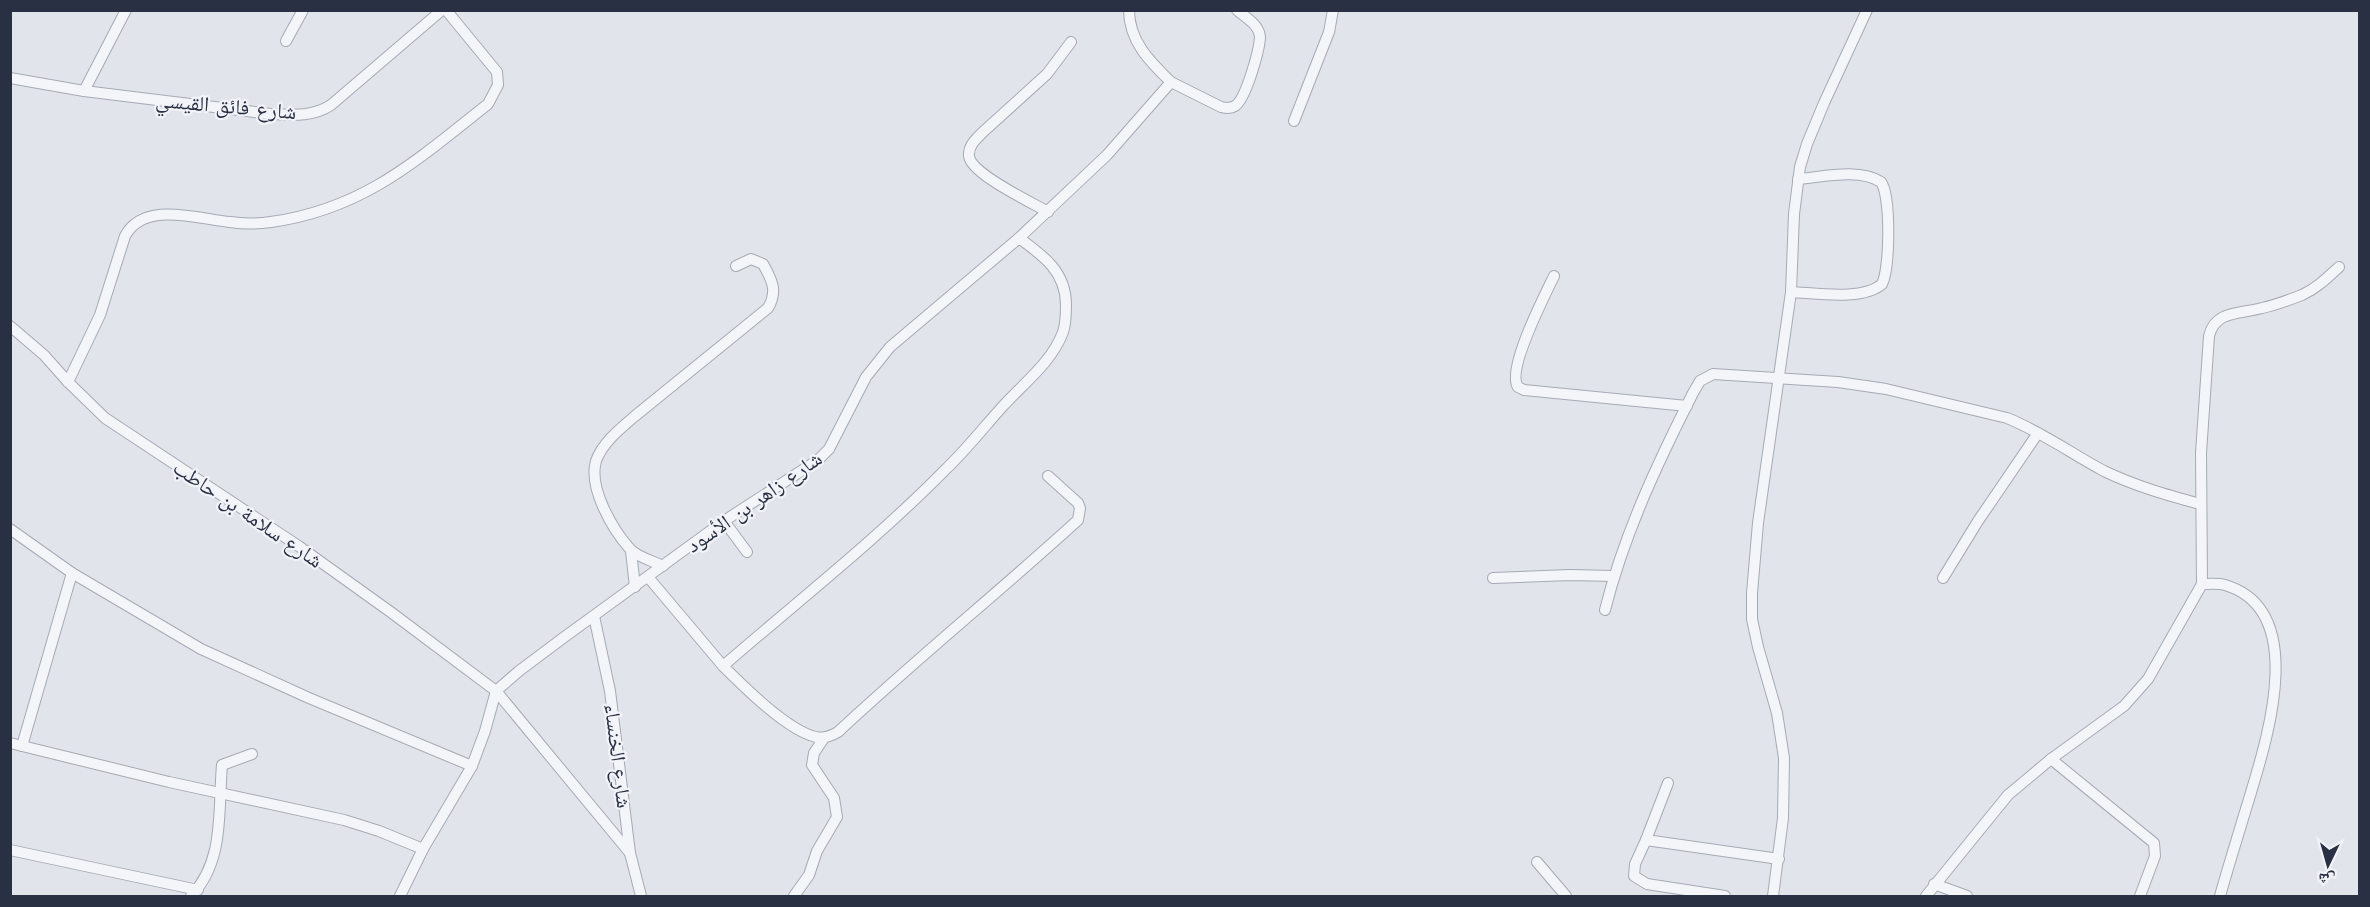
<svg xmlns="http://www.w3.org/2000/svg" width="2370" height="907" viewBox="0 0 2370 907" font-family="'Work Sans','Noto Naskh Arabic',sans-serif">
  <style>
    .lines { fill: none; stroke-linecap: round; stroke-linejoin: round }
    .street-casing { stroke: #a6aab5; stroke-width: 12 }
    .street { stroke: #f4f5f8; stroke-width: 10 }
    .labels { text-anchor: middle; stroke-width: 4.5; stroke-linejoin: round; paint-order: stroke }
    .street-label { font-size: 21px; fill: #293043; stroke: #f1f3f8 }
  </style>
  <rect width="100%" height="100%" fill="#e1e4ea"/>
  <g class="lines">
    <g class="street-casing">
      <g id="street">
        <path d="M 1129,10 C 1129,41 1150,62 1171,82"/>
        <path d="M 286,41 L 303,10"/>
        <path d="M 10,78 L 84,91 L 271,114 C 292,115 313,117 331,105 L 442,10"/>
        <path d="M 84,91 L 126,10"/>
        <path d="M 1294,121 L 1329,32 L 1333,10"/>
        <path d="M 1048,212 C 1031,202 971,174 969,156 C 968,146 976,139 983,132 L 1047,74 L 1071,42"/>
        <path d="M 1019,238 L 1107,155 L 1171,82 L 1221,107 C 1226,108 1230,109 1235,106 C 1246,99 1259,51 1260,38 C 1260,25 1246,18 1237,10"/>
        <path d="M 1554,276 C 1545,295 1506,370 1518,387 L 1524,390 L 1687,406"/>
        <path d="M 1791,292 C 1816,293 1863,301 1882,284 C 1890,268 1891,196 1881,182 C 1859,168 1823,177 1798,179"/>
        <path d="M 10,326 L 44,355 L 68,382 L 105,418 L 300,547 L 392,613 L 496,691 L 630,853"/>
        <path d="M 68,382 L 100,315 L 125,236 C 144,200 198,219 230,222 C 243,224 257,224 271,222 C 364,209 417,160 488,104 L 498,85 L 497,72 L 446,10"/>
        <path d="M 724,521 L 747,552"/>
        <path d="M 10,529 L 72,573 L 201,649 L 309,698 L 472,766"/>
        <path d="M 631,551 L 635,587"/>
        <path d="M 663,566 C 653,561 637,557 630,549 C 613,530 588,488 596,461 C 602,443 621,428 635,416 L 768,308 C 778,291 772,280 763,264 L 751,259 L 736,266"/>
        <path d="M 1493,578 L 1570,575 L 1614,576"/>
        <path d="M 1943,578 L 1978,521 L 2038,433"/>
        <path d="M 2202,584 C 2209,584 2218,583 2225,585 C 2310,610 2266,742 2249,799 C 2239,832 2229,864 2220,896"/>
        <path d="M 1605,610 C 1624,534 1658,462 1693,393 L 1700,381 L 1713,374 L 1838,382 L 1886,389 L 2007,418 C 2042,432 2072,454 2104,471 C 2135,486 2167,495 2200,504"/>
        <path d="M 594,616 L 610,691 L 630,853 L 641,896"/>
        <path d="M 723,666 C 743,686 788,731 816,737 C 824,739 831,736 838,732 C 916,659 999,592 1078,520 L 1080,508 L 1078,503 L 1048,476"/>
        <path d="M 10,743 L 169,782 L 344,820 L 379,831 L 423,849"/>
        <path d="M 22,746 L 72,573"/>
        <path d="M 2051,759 L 2154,843 L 2155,856 L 2140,896"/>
        <path d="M 1646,840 L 1668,783"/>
        <path d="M 10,850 L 198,890"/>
        <path d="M 1537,862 L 1566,896"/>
        <path d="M 1934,884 L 1967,896"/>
        <path d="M 191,896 C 225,861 218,810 222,765 L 252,754"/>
        <path d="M 400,896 L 423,849 L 472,766 L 485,731 L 496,691 L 519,671 L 563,638 L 724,521 L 818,460 L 829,449 L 866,377 L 890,347 L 1019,238 C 1044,256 1066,272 1066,305 C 1066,314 1066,324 1063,332 C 1052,362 1024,383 1003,406 C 984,427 966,450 945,470 C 876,540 798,601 723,666 L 648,577"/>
        <path d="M 794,896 L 809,875 L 817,851 L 837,817 L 834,798 L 812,765 L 814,753 L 824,738"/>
        <path d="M 1725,896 L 1647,884 L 1634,876 L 1635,864 L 1646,840 L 1779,859"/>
        <path d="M 1773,896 L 1783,818 L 1784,758 L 1777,713 L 1758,647 L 1752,619 L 1752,593 L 1758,523 L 1791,292 L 1794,214 L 1800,167 L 1807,144 L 1824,103 L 1867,10"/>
        <path d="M 1926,896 L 2008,795 L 2051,759 L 2124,706 L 2148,679 L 2202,584 L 2201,453 L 2209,336 C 2215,310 2241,314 2262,308 C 2276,305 2289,300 2302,295 C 2317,288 2327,278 2339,267"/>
      </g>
    </g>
    <use href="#street" class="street"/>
  </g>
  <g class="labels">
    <g class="street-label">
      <text transform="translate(226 106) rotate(5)" y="7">شارع فائق القيسي</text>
      <text transform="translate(754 502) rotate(-35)" y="7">شارع زاهر بن الأسود</text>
      <text transform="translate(248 514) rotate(34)" y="7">شارع سلامة بن حاطب</text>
      <text transform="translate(618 756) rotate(83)" y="7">شارع الخنساء</text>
    </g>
  </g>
  <rect width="2370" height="907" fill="none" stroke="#293043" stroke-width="24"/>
  <g transform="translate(2328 865) rotate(185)" stroke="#f1f3f8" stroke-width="4.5" paint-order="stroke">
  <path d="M0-4.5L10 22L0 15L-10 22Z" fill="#293043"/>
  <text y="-9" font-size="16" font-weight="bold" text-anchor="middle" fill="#293043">ش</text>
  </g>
</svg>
